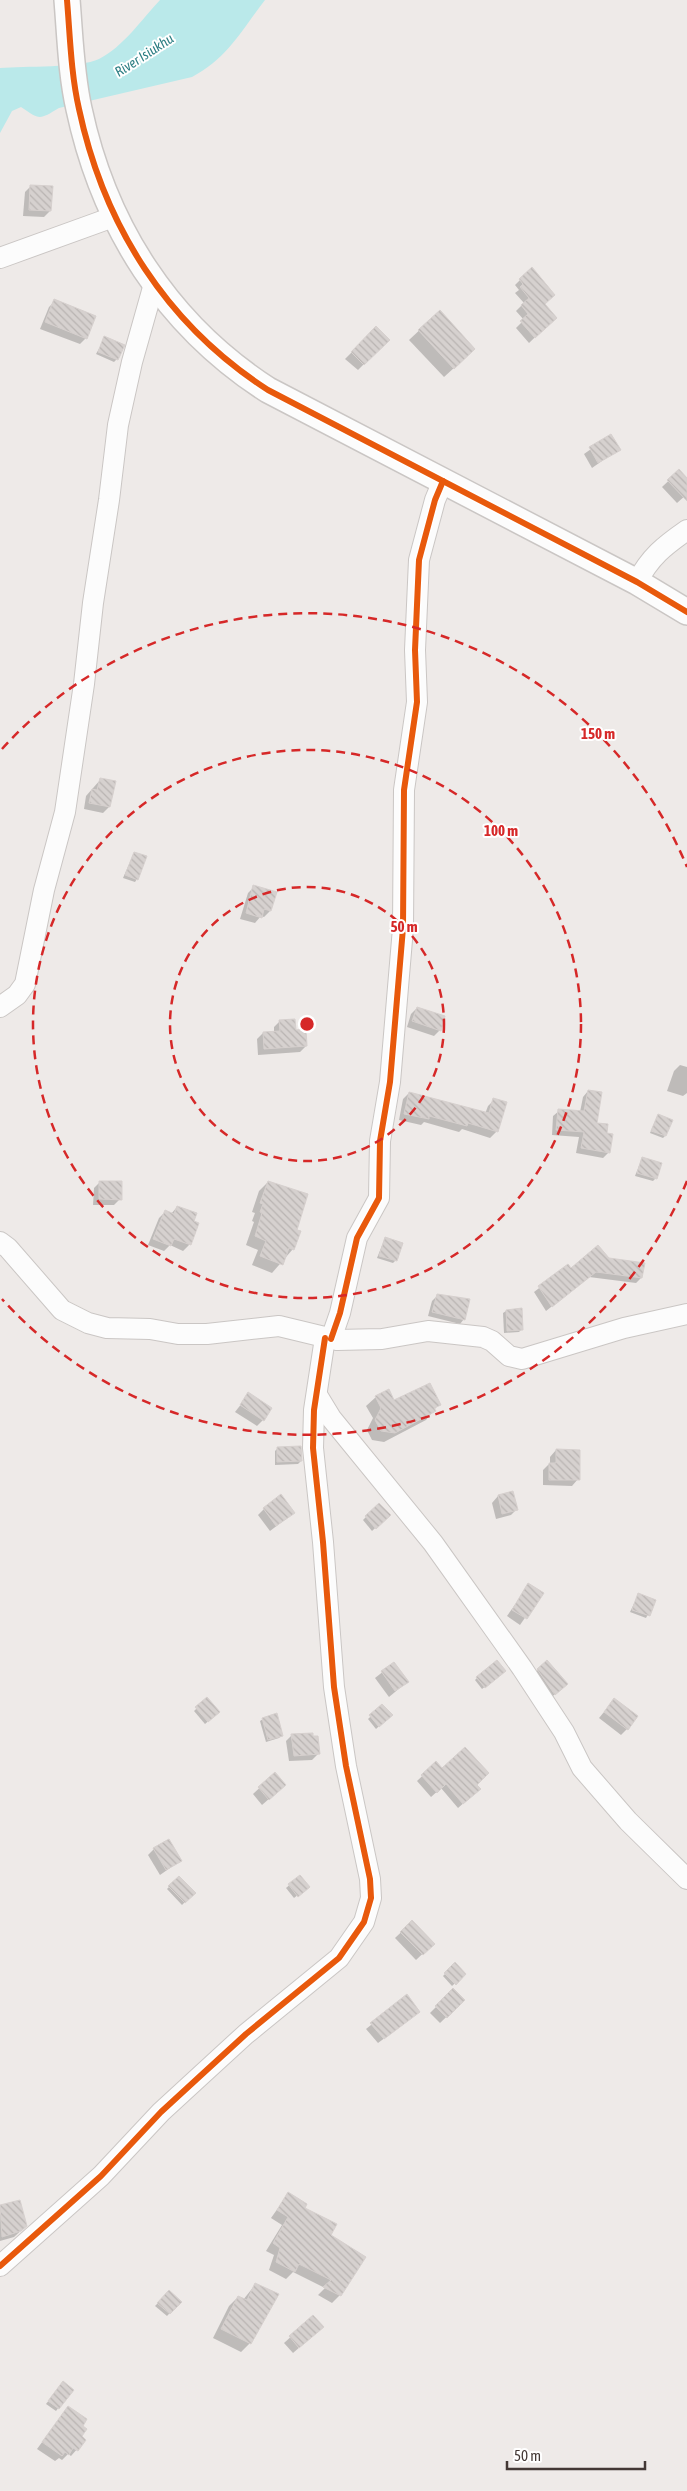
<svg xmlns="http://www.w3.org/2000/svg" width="687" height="2491" viewBox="0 0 687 2491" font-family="'Asap Condensed',sans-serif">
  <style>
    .water { fill: #bae9ea }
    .shadow { fill: #0003 }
    .building { fill: url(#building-back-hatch); stroke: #d6d0ce }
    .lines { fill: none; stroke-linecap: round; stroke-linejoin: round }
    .minor-casing { stroke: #cac6c4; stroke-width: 22 }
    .tertiary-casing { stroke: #cac6c4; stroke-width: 28 }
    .minor { stroke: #fcfcfc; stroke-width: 20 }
    .tertiary { stroke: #fcfcfc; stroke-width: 25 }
    .cycleway-casing { stroke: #fff; stroke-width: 9 }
    .cycleway { stroke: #e8590c; stroke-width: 6 }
    .ring { fill: none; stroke: #d62828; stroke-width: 2.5; stroke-dasharray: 9 6 }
    .labels { text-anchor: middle; stroke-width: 4; stroke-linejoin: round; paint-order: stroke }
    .water-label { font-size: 14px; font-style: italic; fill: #2c7e83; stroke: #fff }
    .centre { fill: #d62828; stroke: #fff; stroke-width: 2.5 }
    .ring-label { font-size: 15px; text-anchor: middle; font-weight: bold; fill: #d62828; stroke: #fff; stroke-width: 4; stroke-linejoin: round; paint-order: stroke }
  </style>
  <defs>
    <pattern id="building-back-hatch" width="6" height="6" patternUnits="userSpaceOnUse" patternTransform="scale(1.25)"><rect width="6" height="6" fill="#d6d1cf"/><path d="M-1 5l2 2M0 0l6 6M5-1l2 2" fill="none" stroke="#b9b4b2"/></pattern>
  </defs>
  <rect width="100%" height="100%" fill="#eeeae8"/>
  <path class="water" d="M 160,0 L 265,0 C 241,31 228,58 192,77 L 59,108 C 39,120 40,120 21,107 L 12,111 L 0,133 L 0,68 C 24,66 80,68 99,59 C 123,47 142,19 160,0 Z"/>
  <g class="shadow">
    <path d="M 31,186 L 50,211 L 44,217 L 23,216 L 25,192 Z"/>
    <path d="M 520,280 L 555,318 L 529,343 L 516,328 L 524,320 L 516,311 L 524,303 L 515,293 L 519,290 L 515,285 Z"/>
    <path d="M 55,301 L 86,338 L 80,344 L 40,329 L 49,307 Z"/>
    <path d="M 440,311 L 465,358 L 444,377 L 409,340 Z"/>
    <path d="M 376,328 L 388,340 L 358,370 L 345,359 Z"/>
    <path d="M 105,338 L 117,359 L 114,362 L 96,354 Z"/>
    <path d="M 611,435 L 619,449 L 592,468 L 584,454 Z"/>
    <path d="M 679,471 L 687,480 L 687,494 L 677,503 L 662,487 Z"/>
    <path d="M 101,779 L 115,782 L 109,807 L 103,813 L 84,809 L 86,796 Z"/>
    <path d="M 134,853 L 137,879 L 135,882 L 123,878 Z"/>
    <path d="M 254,887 L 270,911 L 264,917 L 261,916 L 255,923 L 240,919 L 248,893 Z"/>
    <path d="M 417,1008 L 440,1030 L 434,1036 L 407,1027 L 411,1014 Z"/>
    <path d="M 280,1021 L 294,1031 L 306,1046 L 300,1052 L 258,1055 L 257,1039 L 263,1033 L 274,1032 L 274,1027 Z"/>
    <path d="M 680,1065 L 687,1067 L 687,1093 L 683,1096 L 667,1091 L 674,1071 Z"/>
    <path d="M 588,1091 L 596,1124 L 605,1134 L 609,1152 L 603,1158 L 576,1153 L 579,1137 L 552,1135 L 553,1116 L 559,1111 L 580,1112 L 583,1097 Z"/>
    <path d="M 409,1093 L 485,1114 L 488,1106 L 494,1100 L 497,1131 L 490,1138 L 462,1129 L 459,1132 L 424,1122 L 421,1125 L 399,1120 L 403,1099 Z"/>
    <path d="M 658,1115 L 665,1136 L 663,1138 L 650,1133 Z"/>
    <path d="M 642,1158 L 656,1178 L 653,1181 L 635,1176 Z"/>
    <path d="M 100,1182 L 120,1199 L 114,1205 L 93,1205 L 94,1188 Z"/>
    <path d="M 268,1182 L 295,1230 L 293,1249 L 272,1273 L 252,1265 L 258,1250 L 246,1245 L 254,1222 L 252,1221 L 255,1213 L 252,1212 L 259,1191 Z"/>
    <path d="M 177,1207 L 197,1224 L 189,1245 L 183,1251 L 170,1245 L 164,1251 L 148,1245 L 159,1218 L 165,1212 L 171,1214 Z"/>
    <path d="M 385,1238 L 396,1260 L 393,1263 L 377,1258 Z"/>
    <path d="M 609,1259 L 641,1278 L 636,1283 L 589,1277 L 546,1311 L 534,1292 L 568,1266 L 571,1270 Z"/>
    <path d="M 437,1296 L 464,1319 L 460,1324 L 428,1316 L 432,1301 Z"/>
    <path d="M 506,1311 L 522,1329 L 519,1332 L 504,1333 L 503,1313 Z"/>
    <path d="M 249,1394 L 263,1420 L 257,1426 L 235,1412 Z"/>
    <path d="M 376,1397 L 394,1401 L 439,1404 L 426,1420 L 384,1442 L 372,1440 L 367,1430 L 373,1418 L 366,1406 Z"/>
    <path d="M 277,1449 L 301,1461 L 298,1464 L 275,1465 L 275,1451 Z"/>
    <path d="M 556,1450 L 578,1479 L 572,1486 L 543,1485 L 543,1470 L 550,1463 L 550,1457 Z"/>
    <path d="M 498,1496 L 517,1509 L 511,1515 L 496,1519 L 492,1503 Z"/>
    <path d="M 379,1504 L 389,1515 L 372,1531 L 363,1520 Z"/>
    <path d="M 264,1509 L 287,1518 L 270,1531 L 258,1515 Z"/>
    <path d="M 529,1585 L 542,1593 L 520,1625 L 507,1616 Z"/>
    <path d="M 638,1595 L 655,1601 L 646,1618 L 630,1612 Z"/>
    <path d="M 394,1663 L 407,1682 L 389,1697 L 375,1678 Z"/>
    <path d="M 538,1670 L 560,1690 L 548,1700 L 531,1676 Z"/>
    <path d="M 502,1673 L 482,1689 L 475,1680 L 477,1678 Z"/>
    <path d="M 207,1699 L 219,1712 L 205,1724 L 194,1711 Z"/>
    <path d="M 614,1700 L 627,1729 L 621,1735 L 599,1718 Z"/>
    <path d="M 382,1706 L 391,1715 L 376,1729 L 368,1719 Z"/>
    <path d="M 263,1719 L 282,1735 L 279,1738 L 266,1742 L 260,1721 Z"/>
    <path d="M 292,1735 L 318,1754 L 312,1760 L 289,1761 L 286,1741 Z"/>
    <path d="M 436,1763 L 442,1770 L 475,1785 L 474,1794 L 458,1808 L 441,1788 L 431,1797 L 417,1781 Z"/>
    <path d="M 275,1774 L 278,1791 L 262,1805 L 253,1794 Z"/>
    <path d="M 154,1849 L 180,1861 L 160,1875 L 148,1855 Z"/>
    <path d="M 300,1876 L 305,1889 L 294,1898 L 286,1888 Z"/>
    <path d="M 179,1877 L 194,1893 L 182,1905 L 167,1889 Z"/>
    <path d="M 412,1922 L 433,1944 L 416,1960 L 395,1938 Z"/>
    <path d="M 455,1964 L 465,1974 L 452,1986 L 443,1976 Z"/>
    <path d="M 453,1990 L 464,2000 L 440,2023 L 430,2013 Z"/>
    <path d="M 407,1996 L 413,2017 L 378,2043 L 366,2029 Z"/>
    <path d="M 288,2194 L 330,2236 L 340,2295 L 332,2303 L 318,2295 L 325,2288 L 293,2272 L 286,2279 L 269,2270 L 274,2255 L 266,2251 L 282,2225 L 271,2218 Z"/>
    <path d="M 19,2201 L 26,2226 L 14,2237 L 0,2241 L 0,2207 Z"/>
    <path d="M 255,2285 L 250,2343 L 241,2352 L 213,2338 L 229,2306 L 238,2297 L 243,2300 Z"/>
    <path d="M 169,2292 L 180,2302 L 167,2316 L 155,2306 Z"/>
    <path d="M 313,2317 L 316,2333 L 293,2353 L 284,2343 Z"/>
    <path d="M 60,2386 L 72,2390 L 56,2411 L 46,2404 Z"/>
    <path d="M 68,2407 L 81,2426 L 80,2437 L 85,2440 L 71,2456 L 68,2454 L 62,2460 L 59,2458 L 55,2461 L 37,2449 Z"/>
  </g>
  <g class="building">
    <path d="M 30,185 L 53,186 L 51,211 L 29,210 Z"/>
    <path d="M 532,267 L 555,295 L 545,304 L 557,318 L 535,338 L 520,321 L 528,314 L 521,305 L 529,298 L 520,287 L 523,284 L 519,279 Z"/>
    <path d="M 54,299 L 96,316 L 87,339 L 45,322 Z"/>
    <path d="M 440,310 L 475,349 L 454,369 L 418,330 Z"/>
    <path d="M 376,326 L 390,340 L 364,365 L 351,352 Z"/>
    <path d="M 104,336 L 125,345 L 118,360 L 98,352 Z"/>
    <path d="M 611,434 L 621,450 L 598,463 L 589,447 Z"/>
    <path d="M 679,469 L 687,478 L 687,501 L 667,480 Z"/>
    <path d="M 100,778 L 116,781 L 110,807 L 89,803 L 92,789 L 97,790 Z"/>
    <path d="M 134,852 L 147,856 L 138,880 L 125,875 Z"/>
    <path d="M 253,885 L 277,892 L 271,911 L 264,909 L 262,918 L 246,913 Z"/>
    <path d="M 417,1007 L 445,1016 L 441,1031 L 412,1021 Z"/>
    <path d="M 295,1019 L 296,1030 L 306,1029 L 307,1046 L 264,1049 L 263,1032 L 280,1031 L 279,1020 Z"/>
    <path d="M 588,1090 L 602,1092 L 597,1123 L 608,1124 L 607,1133 L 613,1134 L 610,1153 L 581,1148 L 584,1132 L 556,1130 L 558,1109 L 584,1111 Z"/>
    <path d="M 409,1092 L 489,1113 L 493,1098 L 507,1102 L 498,1132 L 468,1123 L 467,1126 L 429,1116 L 429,1119 L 404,1114 Z"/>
    <path d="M 658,1114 L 673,1120 L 666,1136 L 651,1131 Z"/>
    <path d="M 642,1157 L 662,1163 L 657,1179 L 637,1173 Z"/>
    <path d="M 99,1181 L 122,1181 L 122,1200 L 99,1199 Z"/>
    <path d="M 268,1181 L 308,1194 L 297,1230 L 301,1231 L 294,1250 L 289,1248 L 283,1265 L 260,1256 L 266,1241 L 255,1236 L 262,1213 L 260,1212 L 263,1204 L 260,1203 Z"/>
    <path d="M 177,1206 L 197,1213 L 194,1221 L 199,1223 L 191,1245 L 174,1239 L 171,1246 L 153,1239 L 165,1210 L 174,1214 Z"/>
    <path d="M 385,1237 L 403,1243 L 397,1261 L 379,1256 Z"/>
    <path d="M 598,1245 L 609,1258 L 645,1263 L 642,1278 L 596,1272 L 552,1307 L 538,1286 L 568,1264 L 571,1268 Z"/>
    <path d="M 437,1294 L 470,1299 L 465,1320 L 432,1312 Z"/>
    <path d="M 522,1308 L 523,1330 L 507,1331 L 506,1310 Z"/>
    <path d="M 430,1383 L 441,1405 L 434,1408 L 436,1411 L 395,1433 L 381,1431 L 375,1420 L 381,1408 L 375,1396 L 389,1389 L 394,1400 Z"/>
    <path d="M 248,1392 L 272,1408 L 264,1421 L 240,1405 Z"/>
    <path d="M 301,1446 L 302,1461 L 277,1462 L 277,1447 Z"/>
    <path d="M 556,1449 L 580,1450 L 580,1480 L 549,1480 L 549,1463 L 556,1463 Z"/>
    <path d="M 513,1491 L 518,1510 L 502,1514 L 498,1495 Z"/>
    <path d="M 281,1494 L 295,1513 L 276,1526 L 263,1508 Z"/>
    <path d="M 379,1503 L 391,1515 L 376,1529 L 365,1516 Z"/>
    <path d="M 528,1583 L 544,1593 L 527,1619 L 512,1610 Z"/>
    <path d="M 638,1593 L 656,1600 L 650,1616 L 632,1610 Z"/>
    <path d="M 497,1660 L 506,1671 L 485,1688 L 476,1677 Z"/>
    <path d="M 547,1660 L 568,1684 L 555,1695 L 537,1669 Z"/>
    <path d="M 394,1662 L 409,1682 L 395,1691 L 381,1671 Z"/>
    <path d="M 207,1697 L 220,1712 L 208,1722 L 195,1707 Z"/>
    <path d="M 614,1698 L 638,1716 L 628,1730 L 604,1712 Z"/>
    <path d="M 382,1704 L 393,1715 L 379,1727 L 369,1715 Z"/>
    <path d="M 277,1713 L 283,1736 L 268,1740 L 262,1718 Z"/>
    <path d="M 313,1733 L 313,1736 L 318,1736 L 320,1754 L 294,1756 L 291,1734 Z"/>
    <path d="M 465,1747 L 489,1773 L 477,1785 L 481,1789 L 463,1804 L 446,1784 L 437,1793 L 421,1775 L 436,1761 L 442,1768 Z"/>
    <path d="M 275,1772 L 286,1785 L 269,1800 L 258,1787 Z"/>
    <path d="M 169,1839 L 182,1861 L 166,1870 L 153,1848 Z"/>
    <path d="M 300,1875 L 310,1887 L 298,1897 L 288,1884 Z"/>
    <path d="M 179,1876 L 196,1893 L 185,1903 L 168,1886 Z"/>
    <path d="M 412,1920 L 435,1944 L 423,1955 L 400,1932 Z"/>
    <path d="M 455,1962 L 466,1974 L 456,1985 L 444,1973 Z"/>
    <path d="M 453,1988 L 465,2000 L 447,2018 L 435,2006 Z"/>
    <path d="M 407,1994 L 420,2012 L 384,2039 L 370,2023 Z"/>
    <path d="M 288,2192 L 307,2204 L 305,2208 L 337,2224 L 331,2235 L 366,2257 L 341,2296 L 323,2287 L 331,2280 L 299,2264 L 295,2272 L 276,2262 L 280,2248 L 273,2243 L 288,2217 L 277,2210 Z"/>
    <path d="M 20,2200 L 27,2226 L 21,2231 L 2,2237 L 0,2205 Z"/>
    <path d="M 255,2283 L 279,2294 L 251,2344 L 221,2329 L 238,2296 L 247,2300 Z"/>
    <path d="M 169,2290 L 182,2302 L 170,2314 L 157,2303 Z"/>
    <path d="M 313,2315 L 324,2327 L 299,2348 L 289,2336 Z"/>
    <path d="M 63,2381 L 74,2390 L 59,2409 L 48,2401 Z"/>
    <path d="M 68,2406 L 87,2419 L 83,2426 L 87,2429 L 82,2436 L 86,2440 L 78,2451 L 73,2448 L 69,2455 L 65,2452 L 62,2456 L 42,2442 Z"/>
  </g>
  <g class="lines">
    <g class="minor-casing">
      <g id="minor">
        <path d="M 0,258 L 116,216"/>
        <path d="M 637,582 C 650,557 664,546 687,530"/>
        <path d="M 0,1007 L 17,995 L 25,984 L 44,890 L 65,812 L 84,684 L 93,603 L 109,500 L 118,425 L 132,362 L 154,284"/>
        <path d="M 0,1242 L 8,1248 L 62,1310 L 88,1323 L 107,1328 L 150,1329 L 178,1334 L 207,1334 L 279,1326 L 337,1340 L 382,1339 L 428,1331 L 483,1337 L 492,1341 L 509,1356 L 522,1359 L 624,1328 L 687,1314"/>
        <path d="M 331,1339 L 340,1313 L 357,1238 L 379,1198 L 380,1141 L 390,1082 L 403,928 L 404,790 L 417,702 L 415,650 L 419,560 L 435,500 L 443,481"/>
        <path d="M 317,1395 L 331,1418 L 433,1543 L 522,1668 L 564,1732 L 582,1768 L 628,1821 L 687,1879"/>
        <path d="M 0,2266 L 101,2176 L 161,2112 L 198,2078 L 246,2034 L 339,1958 L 364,1922 L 371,1898 L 370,1879 L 346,1766 L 334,1687 L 323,1542 L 313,1448 L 314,1410 L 325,1338"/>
      </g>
    </g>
    <g class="tertiary-casing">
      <path id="tertiary" d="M 67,0 C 70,36 71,74 79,109 C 104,226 167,325 268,390 L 637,582 L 687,612"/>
    </g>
    <use href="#minor" class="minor"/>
    <use href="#tertiary" class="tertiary"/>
    <g class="cycleway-casing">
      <g id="cycleway">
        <path d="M 67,0 C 70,36 71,74 79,109 C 104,226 167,325 268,390 L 637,582 L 687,612"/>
        <path d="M 331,1339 L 340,1313 L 357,1238 L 379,1198 L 380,1141 L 390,1082 L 403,928 L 404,790 L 417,702 L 415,650 L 419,560 L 435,500 L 443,481"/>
        <path d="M 0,2266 L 101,2176 L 161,2112 L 198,2078 L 246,2034 L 339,1958 L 364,1922 L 371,1898 L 370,1879 L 346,1766 L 334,1687 L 323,1542 L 313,1448 L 314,1410 L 325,1338"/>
      </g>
    </g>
    <use href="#cycleway" class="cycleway"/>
  </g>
  <g class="ring">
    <circle cx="307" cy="1024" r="137"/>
    <circle cx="307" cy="1024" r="274"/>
    <path d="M687 1181A411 411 0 0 1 2 1299M2 749A411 411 0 0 1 687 867"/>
  </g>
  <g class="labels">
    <g class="water-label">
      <text transform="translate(144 55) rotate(-33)" y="5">River Isiukhu</text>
    </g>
  </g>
  <circle cx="307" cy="1024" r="8" class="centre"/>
  <g class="ring-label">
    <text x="598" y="739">150 m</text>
    <text x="501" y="836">100 m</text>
    <text x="404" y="932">50 m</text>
  </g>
  <path d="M507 2461v8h138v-8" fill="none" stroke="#433835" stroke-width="2.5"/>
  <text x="514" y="2461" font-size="15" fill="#433835" stroke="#ffffff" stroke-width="4" paint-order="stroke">50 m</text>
</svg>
